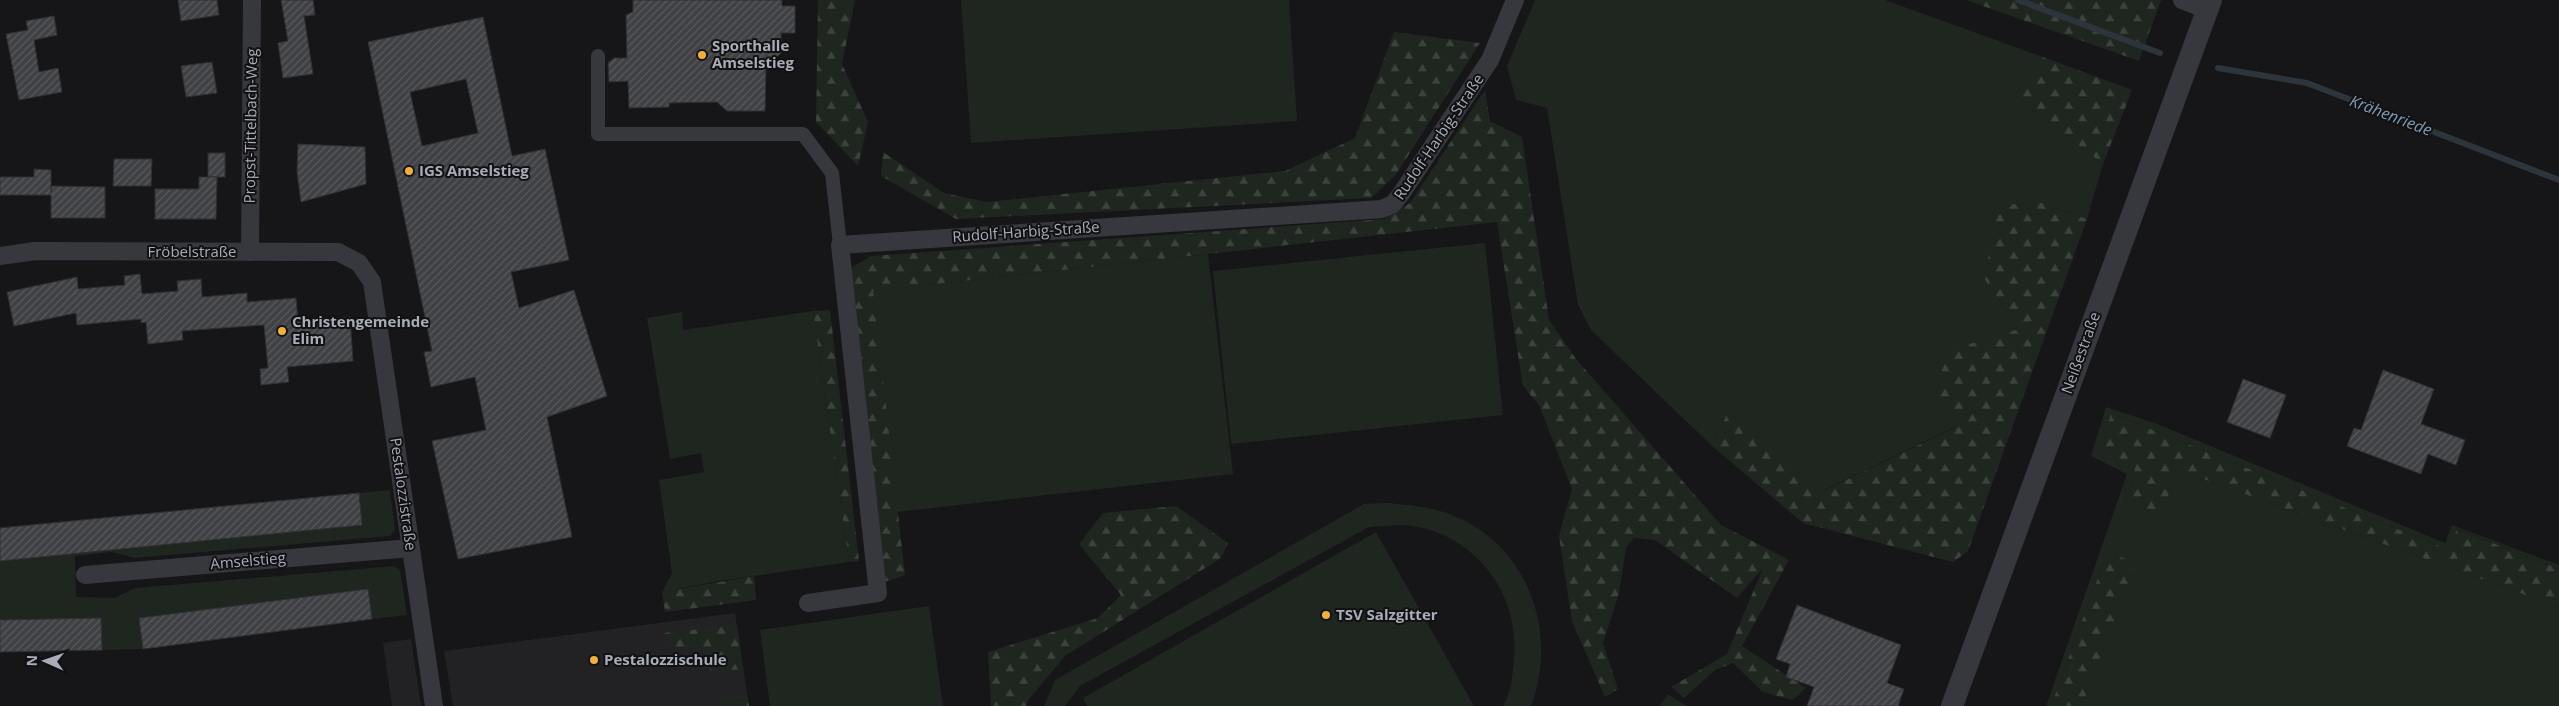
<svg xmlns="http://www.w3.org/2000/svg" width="2559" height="706" viewBox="0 0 2559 706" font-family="'Open Sans',sans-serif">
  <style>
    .built { fill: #222225 }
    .green { fill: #1e261f }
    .forest { fill: url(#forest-firs) }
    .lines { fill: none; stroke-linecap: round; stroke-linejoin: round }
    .stream { stroke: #2c353c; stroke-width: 6 }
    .building { fill: url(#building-hatch); stroke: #303034; fill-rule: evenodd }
    .pedestrian { stroke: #37383d; stroke-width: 14 }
    .minor { stroke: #37383d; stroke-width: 18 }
    .tertiary { stroke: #37383d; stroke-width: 22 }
    .poi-dot { fill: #f2b134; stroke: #111113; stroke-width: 2 }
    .labels { text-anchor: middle; stroke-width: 4; stroke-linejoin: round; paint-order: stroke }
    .poi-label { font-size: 15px; font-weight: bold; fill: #a8adb8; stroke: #111113; text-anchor: start }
    .street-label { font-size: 15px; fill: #a8adb8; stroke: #111113 }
    .water-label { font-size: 16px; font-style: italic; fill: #7f9bb3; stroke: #111113 }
  </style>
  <defs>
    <pattern id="forest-firs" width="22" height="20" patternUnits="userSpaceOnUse" patternTransform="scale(1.25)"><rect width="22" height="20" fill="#1e261f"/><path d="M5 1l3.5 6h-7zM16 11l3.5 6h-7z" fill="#3c433d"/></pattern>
    <pattern id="building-hatch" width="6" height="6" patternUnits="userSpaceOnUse" patternTransform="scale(1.25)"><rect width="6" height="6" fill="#404145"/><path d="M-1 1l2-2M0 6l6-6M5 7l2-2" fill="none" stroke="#595a5e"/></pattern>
  </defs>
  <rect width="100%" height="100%" fill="#161618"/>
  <g class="built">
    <path d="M 735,613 L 749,706 L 453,706 L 444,651 Z"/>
    <path d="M 411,639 L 421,706 L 392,706 L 383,643 Z"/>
  </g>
  <g class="green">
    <path d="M 961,0 L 1289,0 L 1297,121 L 971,143 Z"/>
    <path d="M 1535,0 L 1885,0 L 2043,57 L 2015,95 L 2103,164 L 2087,219 L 2041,203 L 1985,280 L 2019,329 L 1935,388 L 1957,426 L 1822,491 L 1728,412 L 1712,446 L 1591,330 L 1578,305 L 1547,108 L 1516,100 L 1507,66 Z"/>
    <path d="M 1485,243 L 1503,415 L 1231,444 L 1213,271 Z"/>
    <path d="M 1208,254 L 1233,474 L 897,512 L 872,291 Z"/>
    <path d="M 813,311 L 849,562 L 719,581 L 662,592 L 672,573 L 659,480 L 704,472 L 701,453 L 670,459 L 647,318 L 682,312 L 683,330 Z"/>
    <path d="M 2106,407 L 2155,423 L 2445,543 L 2452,525 L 2559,565 L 2559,569 L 2458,529 L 2449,550 L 2111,413 L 2135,469 L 2126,503 L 2177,475 L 2195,476 L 2559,607 L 2559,706 L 2082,706 L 2136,563 L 2107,553 L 2051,706 L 2046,706 L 2127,474 L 2091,456 Z"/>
    <path d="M 390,490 L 395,530 L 390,536 L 134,558 L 112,552 L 75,556 L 76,597 L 114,598 L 135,588 L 394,566 L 400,570 L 407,615 L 372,619 L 368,589 L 140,618 L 143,649 L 102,650 L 101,618 L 0,620 L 0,561 L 362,525 L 359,493 Z"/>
    <path d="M 1388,503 C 1410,505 1431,507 1452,515 C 1528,545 1559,632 1531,706 L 1503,706 C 1511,692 1513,673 1514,658 C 1520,595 1476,535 1412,526 C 1397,524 1384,526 1369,527 L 1080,686 L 1065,706 L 1044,706 L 1055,680 L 1364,504 Z"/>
    <path d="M 1376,532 L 1474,706 L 1087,706 L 1083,698 Z"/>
    <path d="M 929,606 L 943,706 L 770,706 L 760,630 Z"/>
    <path d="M 1668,694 L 1686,706 L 1660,706 Z"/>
  </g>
  <g class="forest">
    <path d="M 818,0 L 855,0 L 842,64 L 868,122 L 858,166 L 816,122 Z"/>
    <path d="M 1966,0 L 2161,0 L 2139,61 Z"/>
    <path d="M 1394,32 L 1480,43 L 1395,176 L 1371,198 L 956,219 L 881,176 L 883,152 L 944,193 L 986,202 L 1285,171 L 1355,138 Z"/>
    <path d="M 2043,57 L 2132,90 L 2103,164 L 2015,95 Z"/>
    <path d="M 1485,90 L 1490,121 L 1522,137 L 1549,320 L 1576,359 L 1721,525 L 1789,560 L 1742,646 L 1806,688 L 1793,700 L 1763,692 L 1733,663 L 1715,670 L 1684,698 L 1671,687 L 1727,654 L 1763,568 L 1737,598 L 1655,540 L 1634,538 L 1626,548 L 1619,593 L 1603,643 L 1618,689 L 1605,697 L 1572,621 L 1559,536 L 1572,489 L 1539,405 L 1523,386 L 1497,222 L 873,291 L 905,575 L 885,582 L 849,269 L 871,256 L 1385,219 L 1410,203 Z"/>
    <path d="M 2041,203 L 2087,219 L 1968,551 L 1953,562 L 1803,523 L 1712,446 L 1728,412 L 1823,491 L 1956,427 L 1935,388 L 1950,350 L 2019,329 L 1985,280 L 1996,205 Z"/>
    <path d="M 830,310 L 859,561 L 849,562 L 813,311 Z"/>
    <path d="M 2111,413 L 2449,550 L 2457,529 L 2559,569 L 2559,607 L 2195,476 L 2177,476 L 2159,516 L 2126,503 L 2135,469 L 2100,453 Z"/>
    <path d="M 1176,506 L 1228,543 L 1221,558 L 1065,656 L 1029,699 L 1026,706 L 991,706 L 988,652 L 1098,618 L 1121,595 L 1079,544 L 1103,513 Z"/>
    <path d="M 2107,553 L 2137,562 L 2082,706 L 2051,706 Z"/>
    <path d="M 754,576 L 756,600 L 665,612 L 662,592 Z"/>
    <path d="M 737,625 L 743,669 L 711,672 L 702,649 L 673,647 L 664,633 Z"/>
    <path d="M 747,695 L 749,706 L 726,706 L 725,698 Z"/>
  </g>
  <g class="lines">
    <g class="stream">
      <path d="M 2018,0 L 2160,53"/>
      <path d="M 2218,68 L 2307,83 L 2559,180"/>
    </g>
  </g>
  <g class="building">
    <path d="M 178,0 L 217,0 L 219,15 L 181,21 Z"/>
    <path d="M 281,0 L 313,0 L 315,15 L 304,16 L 313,74 L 283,78 L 278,43 L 288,41 Z"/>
    <path d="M 633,0 L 782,0 L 782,6 L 795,6 L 795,33 L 781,33 L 781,53 L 766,66 L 765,111 L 727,111 L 717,102 L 669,103 L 669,107 L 629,108 L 628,81 L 609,82 L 608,63 L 614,58 L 627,58 L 626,15 L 633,12 Z"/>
    <path d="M 54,16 L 57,35 L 34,40 L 39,72 L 58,68 L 62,92 L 19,100 L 6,34 L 28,30 L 26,21 Z"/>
    <path d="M 483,17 L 512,156 L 545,149 L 569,260 L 511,272 L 519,308 L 574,290 L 607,396 L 547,417 L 572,537 L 458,559 L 432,441 L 486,430 L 475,377 L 431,387 L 424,352 L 432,351 L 368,42 ZM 466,79 L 478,133 L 422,146 L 410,92 Z"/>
    <path d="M 212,62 L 217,93 L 186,97 L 181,66 Z"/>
    <path d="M 298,144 L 365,147 L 366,184 L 301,202 L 297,172 Z"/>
    <rect x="208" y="153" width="17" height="24"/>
    <path d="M 114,159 L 152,159 L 151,186 L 113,186 Z"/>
    <path d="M 34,169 L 51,170 L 51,192 L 52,186 L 105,187 L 105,218 L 51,218 L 51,195 L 0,195 L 0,177 L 34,177 Z"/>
    <path d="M 199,177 L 217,177 L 216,219 L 155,219 L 155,189 L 199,189 Z"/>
    <path d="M 140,274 L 142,294 L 178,291 L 177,281 L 201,279 L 202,297 L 247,293 L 247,302 L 296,298 L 298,322 L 350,317 L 353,361 L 287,367 L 289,382 L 261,385 L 260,369 L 268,368 L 264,325 L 182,331 L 183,340 L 148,344 L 146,322 L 141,323 L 141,319 L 77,325 L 76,313 L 14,326 L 7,292 L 77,277 L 78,289 L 125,285 L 124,276 Z"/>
    <path d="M 2383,370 L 2434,389 L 2421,424 L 2465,440 L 2456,465 L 2428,454 L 2421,474 L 2347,446 L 2354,428 L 2361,430 Z"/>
    <path d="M 2243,379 L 2286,395 L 2270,438 L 2227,422 Z"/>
    <path d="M 359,493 L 362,525 L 0,561 L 0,528 Z"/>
    <path d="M 368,589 L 372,619 L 143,649 L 139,618 Z"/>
    <path d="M 1797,605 L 1901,645 L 1887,683 L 1904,689 L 1898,706 L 1807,706 L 1814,687 L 1786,677 L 1790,664 L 1776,659 Z"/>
    <path d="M 101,618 L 102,650 L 0,652 L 0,620 Z"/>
  </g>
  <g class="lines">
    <path class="pedestrian" d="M 598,56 L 598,134 L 803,134 L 832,173 L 840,245"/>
    <g class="minor">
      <path d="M 2182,0 L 2208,10"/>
      <path d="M 250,252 L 252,0"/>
      <path d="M 0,256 L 35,251 L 338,252 L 359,263 L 372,282 L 434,706"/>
      <path d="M 85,575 L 411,548"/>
      <path d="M 808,603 L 878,593 L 840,245 L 1382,209 L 1393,204 L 1401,194 L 1490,60 L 1515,0"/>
    </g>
    <path class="tertiary" d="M 1952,706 L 2211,0"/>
  </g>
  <g class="poi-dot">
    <circle cx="702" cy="55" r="5"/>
    <circle cx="409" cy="171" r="5"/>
    <circle cx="282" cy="331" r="5"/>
    <circle cx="1326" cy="615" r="5"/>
    <circle cx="594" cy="660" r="5"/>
  </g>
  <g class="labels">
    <g class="poi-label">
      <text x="712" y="51">Sporthalle<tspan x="712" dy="17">Amselstieg</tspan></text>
      <text x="419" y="176">IGS Amselstieg</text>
      <text x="292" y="327">Christengemeinde<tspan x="292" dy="17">Elim</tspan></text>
      <text x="1336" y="620">TSV Salzgitter</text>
      <text x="604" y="665">Pestalozzischule</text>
    </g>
    <g class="street-label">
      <text transform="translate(251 126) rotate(-89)" y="5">Propst-Tittelbach-Weg</text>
      <text transform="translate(1439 137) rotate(-56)" y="5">Rudolf-Harbig-Straße</text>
      <text transform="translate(1026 232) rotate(-4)" y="5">Rudolf-Harbig-Straße</text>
      <text x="192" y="257">Fröbelstraße</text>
      <text transform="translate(2081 353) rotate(-70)" y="5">Neißestraße</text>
      <text transform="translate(403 494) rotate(82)" y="5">Pestalozzistraße</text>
      <text transform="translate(248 561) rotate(-5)" y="5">Amselstieg</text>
    </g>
    <g class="water-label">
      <text transform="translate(2391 115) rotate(21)" y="6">Krähenriede</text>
    </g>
  </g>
  <g transform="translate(45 661) rotate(272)" stroke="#111113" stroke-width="4" paint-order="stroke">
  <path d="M0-4L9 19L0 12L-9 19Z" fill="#a8adb8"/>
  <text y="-8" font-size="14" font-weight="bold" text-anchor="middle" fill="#a8adb8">N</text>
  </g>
</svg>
